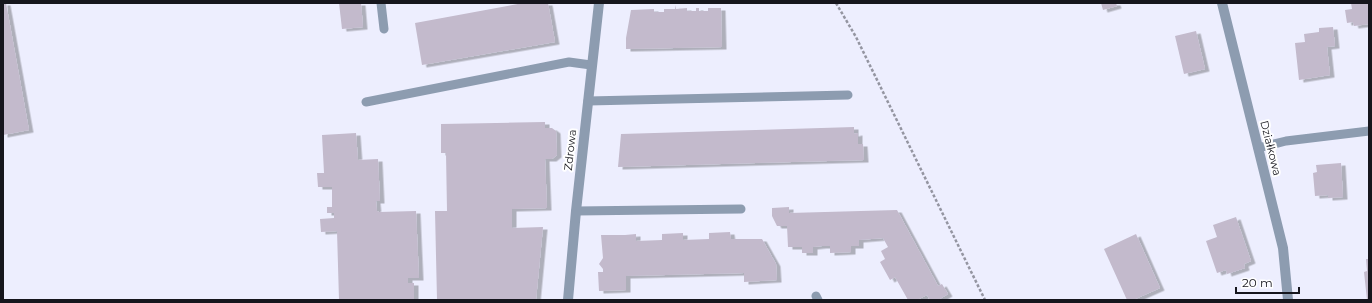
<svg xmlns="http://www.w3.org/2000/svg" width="1372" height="303" viewBox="0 0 1372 303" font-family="Montserrat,sans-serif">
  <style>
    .building { fill: #c3bacc; filter: url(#shadow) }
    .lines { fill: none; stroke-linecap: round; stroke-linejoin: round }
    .path { stroke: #9495a1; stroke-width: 2.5; stroke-dasharray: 3 2; stroke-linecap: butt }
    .lane { stroke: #8d9cb0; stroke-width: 9 }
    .street { stroke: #8d9cb0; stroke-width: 10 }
    .labels { text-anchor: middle; stroke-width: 4; stroke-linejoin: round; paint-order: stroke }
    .street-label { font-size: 11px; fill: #16161d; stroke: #fff }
  </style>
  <defs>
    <filter id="shadow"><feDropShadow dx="4.5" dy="2.5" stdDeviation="0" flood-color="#0004"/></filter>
  </defs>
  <rect width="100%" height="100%" fill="#edeefe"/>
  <g class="building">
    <path d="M 3,3 L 6,3 L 29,130 L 3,135 Z"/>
    <path d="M 339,3 L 361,3 L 363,27 L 342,29 Z"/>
    <path d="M 523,3 L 548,3 L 555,42 L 422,65 L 415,23 Z"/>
    <path d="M 1101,3 L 1116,3 L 1117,6 L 1103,10 Z"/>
    <path d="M 1351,3 L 1369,3 L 1369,24 L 1354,26 L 1353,22 L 1347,23 L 1345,10 L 1352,9 Z"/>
    <path d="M 675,5 L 676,9 L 687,8 L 687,11 L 696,11 L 696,8 L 699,8 L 699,11 L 708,11 L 708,8 L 721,8 L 722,47 L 626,49 L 626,38 L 631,10 L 654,9 L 654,12 L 664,12 L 664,9 L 675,9 Z"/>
    <path d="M 1333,27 L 1335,46 L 1327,47 L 1330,75 L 1299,80 L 1295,43 L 1305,42 L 1304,34 L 1319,32 L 1319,28 Z"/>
    <path d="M 1196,31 L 1205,69 L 1184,74 L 1175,36 Z"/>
    <path d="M 545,122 L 545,128 L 552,128 L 556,131 L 557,155 L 552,159 L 545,159 L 547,208 L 512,209 L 512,228 L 543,227 L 536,300 L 437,300 L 435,211 L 447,211 L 446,153 L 441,153 L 441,124 Z"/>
    <path d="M 854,127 L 854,134 L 858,133 L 858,144 L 863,144 L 864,160 L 618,167 L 621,134 Z"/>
    <path d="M 356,133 L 358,160 L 378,159 L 380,201 L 376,201 L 377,211 L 379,212 L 416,211 L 419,278 L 408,278 L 408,283 L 414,283 L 414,300 L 339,300 L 337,231 L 321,232 L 320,219 L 334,218 L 334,213 L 327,213 L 327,207 L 332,207 L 332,187 L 318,187 L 317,173 L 324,173 L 322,135 Z"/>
    <path d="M 1341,163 L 1343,197 L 1328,198 L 1328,195 L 1315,196 L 1313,173 L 1317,172 L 1316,165 Z"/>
    <path d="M 789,207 L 789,213 L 897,210 L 938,286 L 942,284 L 948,294 L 938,300 L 930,300 L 927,295 L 917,300 L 908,300 L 895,277 L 890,280 L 880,262 L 885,259 L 881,251 L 888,247 L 883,238 L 859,240 L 859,246 L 851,246 L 851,252 L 830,253 L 830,246 L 822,246 L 813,247 L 813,253 L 802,253 L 802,247 L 788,247 L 787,226 L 777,226 L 772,216 L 772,208 Z"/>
    <path d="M 1236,217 L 1251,261 L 1244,264 L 1245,268 L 1227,274 L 1226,270 L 1217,273 L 1206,241 L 1217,237 L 1213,225 Z"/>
    <path d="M 730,232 L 731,239 L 762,239 L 776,264 L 777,280 L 744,282 L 744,273 L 626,276 L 626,290 L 599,291 L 598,272 L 603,272 L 603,269 L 599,264 L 603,258 L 601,235 L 625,235 L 625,256 L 625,235 L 636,234 L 636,241 L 662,240 L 662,234 L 683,233 L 683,240 L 709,239 L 709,233 Z"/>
    <path d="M 1136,234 L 1160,288 L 1133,300 L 1127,300 L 1104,249 Z"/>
    <path d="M 1366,259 L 1369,259 L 1369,300 L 1367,300 L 1364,272 L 1367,271 Z"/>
  </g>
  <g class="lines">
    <path class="path" d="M 836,3 L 856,37 L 985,300"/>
    <g class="lane">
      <path d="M 381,3 L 384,29"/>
      <path d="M 588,101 L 848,95"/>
      <path d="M 366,102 L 569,62 L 591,65"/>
      <path d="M 1258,148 L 1286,141 L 1369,131"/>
      <path d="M 576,211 L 741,209"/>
      <path d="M 816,296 L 818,300"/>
    </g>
    <g class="street">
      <path d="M 1222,3 L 1283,248 L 1288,300"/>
      <path d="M 568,300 L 576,211 L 599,3"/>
    </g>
  </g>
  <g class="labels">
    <g class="street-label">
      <text transform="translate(1271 148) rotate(76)" y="4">Działkowa</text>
      <text transform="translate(570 150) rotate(-84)" y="4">Zdrowa</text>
    </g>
  </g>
  <rect width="1372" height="303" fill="none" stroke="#16161d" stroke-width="8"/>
  <path d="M1236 287v6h63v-6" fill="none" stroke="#16161d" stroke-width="2"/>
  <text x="1242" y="287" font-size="12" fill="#16161d" stroke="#ffffff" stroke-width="3" paint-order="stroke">20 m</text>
</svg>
